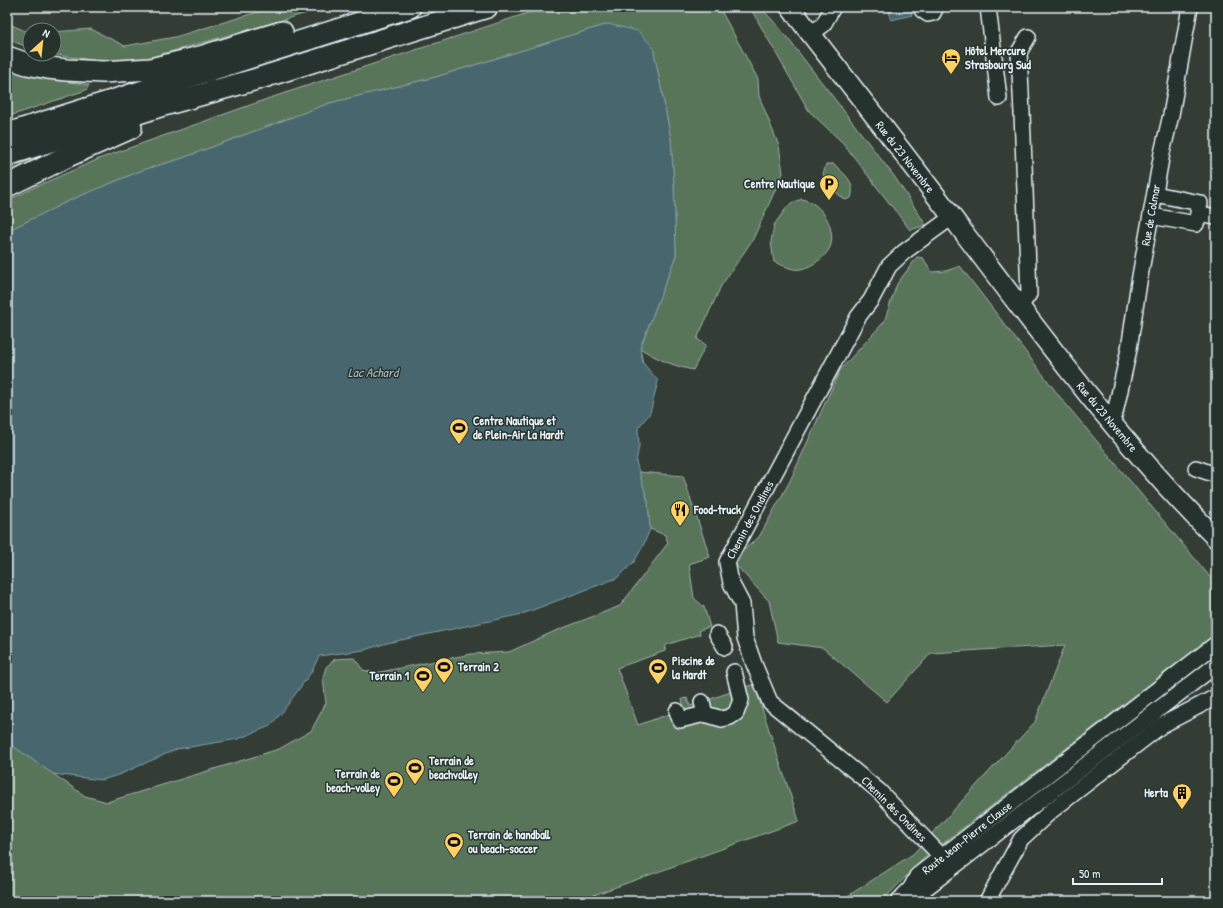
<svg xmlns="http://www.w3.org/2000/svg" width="1223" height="908" viewBox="0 0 1223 908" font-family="'Patrick Hand',sans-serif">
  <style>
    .green { fill: #59745a; stroke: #a0b2a9 }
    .water { fill: #47666d; stroke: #879ea5 }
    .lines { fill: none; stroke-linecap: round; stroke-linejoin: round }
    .stream { stroke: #879ea5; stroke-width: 3.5 }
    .minor-casing { stroke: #e8f1f8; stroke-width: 18 }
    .major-casing { stroke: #e8f1f8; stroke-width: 22 }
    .highway-casing { stroke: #e8f1f8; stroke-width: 24 }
    .minor { stroke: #26332d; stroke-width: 15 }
    .major { stroke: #26332d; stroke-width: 19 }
    .highway { stroke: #26332d; stroke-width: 21 }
    .labels { text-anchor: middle; stroke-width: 3; stroke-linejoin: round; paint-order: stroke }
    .poi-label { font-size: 12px; font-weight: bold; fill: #e8f1f8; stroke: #26332d; text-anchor: start }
    .street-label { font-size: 12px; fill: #e8f1f8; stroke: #26332d }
    .water-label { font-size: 13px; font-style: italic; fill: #a8b9c0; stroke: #26332d }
  </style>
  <rect width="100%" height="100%" fill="#343d35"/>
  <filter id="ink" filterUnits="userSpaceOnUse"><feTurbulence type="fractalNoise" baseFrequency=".025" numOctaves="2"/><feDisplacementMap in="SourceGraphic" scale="8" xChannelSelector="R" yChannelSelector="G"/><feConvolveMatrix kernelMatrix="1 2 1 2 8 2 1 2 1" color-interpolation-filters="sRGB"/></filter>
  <g filter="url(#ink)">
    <g class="green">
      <path d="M 274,7 L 328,7 L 134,62 L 106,62 L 50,54 L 54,54 L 54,32 L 91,29 L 125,46 L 175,37 Z"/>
      <path d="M 546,7 L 719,7 L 758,79 L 759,96 L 779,146 L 783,173 L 753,239 L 721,286 L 697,339 L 706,345 L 693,370 C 674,366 656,359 640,348 L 676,255 L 674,185 L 671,139 L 653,47 L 608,24 L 436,77 L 330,103 L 180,159 L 143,170 L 73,199 L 7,231 L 7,201 L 35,187 L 101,158 L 270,98 Z"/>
      <path d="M 750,7 L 760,7 L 779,27 L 894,176 L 926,225 L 910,230 L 843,143 L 809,111 L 752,11 L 749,8 Z"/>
      <path d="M 7,23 L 30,33 L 30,48 L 7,39 Z"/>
      <path d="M 7,68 L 41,77 L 89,85 L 86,90 L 7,117 Z"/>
      <path d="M 50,154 L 7,179 L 7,168 Z"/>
      <path d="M 826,164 L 834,164 C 845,175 856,182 851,198 L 845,200 L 830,187 L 823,174 Z"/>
      <path d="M 802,199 C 821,203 835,225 831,244 C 829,255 812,267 801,269 C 793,271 782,265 774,262 L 771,242 L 774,225 L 784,211 L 791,203 Z"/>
      <path d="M 917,257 L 923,258 L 932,272 L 946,271 L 960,266 L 1060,397 L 1211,578 L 1216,589 L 1216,633 L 924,858 L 882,901 L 840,901 L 913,854 L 1035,722 L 1065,645 L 931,653 L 887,702 L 823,648 L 778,642 L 769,601 L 733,562 L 738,555 L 759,537 L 790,481 L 840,370 L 884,322 L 897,284 Z"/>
      <path d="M 639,472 L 683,476 L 710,557 L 689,564 L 694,598 L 704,607 L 710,627 L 699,630 L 700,634 L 666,645 L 665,651 L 617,668 L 638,725 L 684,709 L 682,699 L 687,698 L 690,706 L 754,684 L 799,821 L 577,901 L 7,901 L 7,742 L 85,796 L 107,802 L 279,749 L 311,731 L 326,703 L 323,678 L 326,667 L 335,659 L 354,658 L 363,670 L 375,673 L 471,654 L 509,652 L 553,632 L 620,606 L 668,543 L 665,535 L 650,529 L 648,502 Z"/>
    </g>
    <g class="water">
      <path d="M 910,7 L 912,15 L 891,20 L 889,11 Z"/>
      <path d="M 608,24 L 638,31 L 653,47 L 671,139 L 674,185 L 676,255 L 640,348 L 643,363 L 658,381 L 650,413 L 638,428 L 639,446 L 636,462 L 648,502 L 650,529 L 643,546 L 634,562 L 617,578 L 522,614 L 387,643 L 364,650 L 319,656 L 312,671 L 283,711 L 270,726 L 238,739 L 177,749 L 121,774 L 102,780 L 53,774 L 7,742 L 7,231 L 73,199 L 143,170 L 180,159 L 330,103 L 436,77 Z"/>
    </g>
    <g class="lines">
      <path class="stream" d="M 787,706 L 834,745"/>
      <g class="minor-casing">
        <g id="minor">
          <path d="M 921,7 L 922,10 L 928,14 L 933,13 L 936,7"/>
          <path d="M 988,7 L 999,98"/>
          <path d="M 811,34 L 823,25 L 833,7"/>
          <path d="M 1198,214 L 1216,217"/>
          <path d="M 1151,216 L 1196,224 L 1200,203 L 1155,194"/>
          <path d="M 1019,308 L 1029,294 L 1022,113 L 1019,52 L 1028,37"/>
          <path d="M 1107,419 L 1115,413 L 1129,349 L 1139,282 L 1162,153 L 1171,115 L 1190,7"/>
          <path d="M 1196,468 L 1216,475"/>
          <path d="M 717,634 L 725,647"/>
          <path d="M 1216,644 L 917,876 L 911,888 L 927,887 L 1216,665"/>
          <path d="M 702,702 L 705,714 L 722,719 L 730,717 L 736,713 L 741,700 L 734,672"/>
          <path d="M 677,711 L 680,720 L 705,714"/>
          <path d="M 950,868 L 942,857 L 879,791 L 770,702 L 754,664 L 745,638 L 742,604 L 731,583 L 727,562 L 858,317 L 871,300 L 889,266 L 904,252 L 952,217"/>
          <path d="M 898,901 L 911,888 L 927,901"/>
          <path d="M 987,901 L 1021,839 L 1051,811 L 1162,725 L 1216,697"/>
        </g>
      </g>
      <g class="major-casing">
        <path id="major" d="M 790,7 C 847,81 905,154 961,229 C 1042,336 1121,444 1216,538"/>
      </g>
      <g class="highway-casing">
        <g id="highway">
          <path d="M 7,57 L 27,64 L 48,68 L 67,70 L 103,72 L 151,69 L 200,57 L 282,32"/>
          <path d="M 7,134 L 410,7"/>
          <path d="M 7,155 L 157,107 L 257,79 L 487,7"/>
          <path d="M 7,186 L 68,156 L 131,128"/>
        </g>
      </g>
      <use href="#minor" class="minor"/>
      <use href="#major" class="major"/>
      <use href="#highway" class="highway"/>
    </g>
  </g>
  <defs>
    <g id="hotel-pin" transform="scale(1)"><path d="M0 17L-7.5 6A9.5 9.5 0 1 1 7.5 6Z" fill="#ffd166" stroke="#26332d"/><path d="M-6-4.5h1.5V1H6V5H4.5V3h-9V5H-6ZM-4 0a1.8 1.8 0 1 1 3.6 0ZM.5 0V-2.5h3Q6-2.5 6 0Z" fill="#111"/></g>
    <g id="parking-pin" transform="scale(1)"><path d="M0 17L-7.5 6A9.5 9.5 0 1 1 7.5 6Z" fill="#ffd166" stroke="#26332d"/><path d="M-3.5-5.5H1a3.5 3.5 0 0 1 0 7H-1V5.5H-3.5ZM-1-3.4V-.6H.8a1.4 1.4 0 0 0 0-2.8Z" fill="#111"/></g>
    <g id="stadium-pin" transform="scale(1)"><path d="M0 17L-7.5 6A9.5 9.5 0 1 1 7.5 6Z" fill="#ffd166" stroke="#26332d"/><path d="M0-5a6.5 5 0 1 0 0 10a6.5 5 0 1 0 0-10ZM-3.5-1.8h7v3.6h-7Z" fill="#111"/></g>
    <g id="restaurant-pin" transform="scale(1)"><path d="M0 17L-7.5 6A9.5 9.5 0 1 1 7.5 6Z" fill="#ffd166" stroke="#26332d"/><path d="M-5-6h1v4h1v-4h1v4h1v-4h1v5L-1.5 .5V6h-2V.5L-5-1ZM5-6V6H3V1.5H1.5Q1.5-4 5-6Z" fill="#111"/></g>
    <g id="building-pin" transform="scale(1)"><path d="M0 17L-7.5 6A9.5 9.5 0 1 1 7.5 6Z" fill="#ffd166" stroke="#26332d"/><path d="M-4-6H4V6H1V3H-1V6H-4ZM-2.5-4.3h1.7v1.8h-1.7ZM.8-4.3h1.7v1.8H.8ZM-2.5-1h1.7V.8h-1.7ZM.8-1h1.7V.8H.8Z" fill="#111"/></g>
  </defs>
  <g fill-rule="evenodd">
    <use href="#hotel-pin" x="951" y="58"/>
    <use href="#parking-pin" x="829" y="184"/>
    <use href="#stadium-pin" x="459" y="428"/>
    <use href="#restaurant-pin" x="680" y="510"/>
    <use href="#stadium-pin" x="444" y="667"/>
    <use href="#stadium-pin" x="658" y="668"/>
    <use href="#stadium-pin" x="423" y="676"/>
    <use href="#stadium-pin" x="415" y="768"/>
    <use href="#stadium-pin" x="394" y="781"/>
    <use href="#building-pin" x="1182" y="793"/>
    <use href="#stadium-pin" x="454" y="842"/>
  </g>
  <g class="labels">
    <g class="poi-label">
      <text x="965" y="55">Hôtel Mercure<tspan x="965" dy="14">Strasbourg Sud</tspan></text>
      <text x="815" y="188" text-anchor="end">Centre Nautique</text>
      <text x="473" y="425">Centre Nautique et<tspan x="473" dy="14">de Plein-Air La Hardt</tspan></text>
      <text x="694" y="514">Food-truck</text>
      <text x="672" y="665">Piscine de<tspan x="672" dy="14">la Hardt</tspan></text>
      <text x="458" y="671">Terrain 2</text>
      <text x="409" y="680" text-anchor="end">Terrain 1</text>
      <text x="429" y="765">Terrain de<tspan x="429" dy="14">beachvolley</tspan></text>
      <text x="380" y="778" text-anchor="end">Terrain de<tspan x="380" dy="14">beach-volley</tspan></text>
      <text x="1168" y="797" text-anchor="end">Herta</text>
      <text x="468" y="839">Terrain de handball<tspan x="468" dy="14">ou beach-soccer</tspan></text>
    </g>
    <g class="street-label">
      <text transform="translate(905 157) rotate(52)" y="4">Rue du 23 Novembre</text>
      <text transform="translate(1151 215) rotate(-80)" y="4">Rue de Colmar</text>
      <text transform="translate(1107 417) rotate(50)" y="4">Rue du 23 Novembre</text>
      <text transform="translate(750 520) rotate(-62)" y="4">Chemin des Ondines</text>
      <text transform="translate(894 809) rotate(45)" y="4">Chemin des Ondines</text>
      <text transform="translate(967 838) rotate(-38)" y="4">Route Jean-Pierre Clause</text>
    </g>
    <g class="water-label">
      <text x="373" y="377">Lac Achard</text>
    </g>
  </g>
  <rect width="1223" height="908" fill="none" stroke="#26332d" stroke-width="24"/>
  <rect x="12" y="12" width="1199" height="884" fill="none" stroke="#e8f1f8" stroke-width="1.5" filter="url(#ink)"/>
  <g transform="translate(42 42) rotate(27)"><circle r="19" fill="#26332d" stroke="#747f7e"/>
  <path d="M0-3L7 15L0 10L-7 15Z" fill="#ffd166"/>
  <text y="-6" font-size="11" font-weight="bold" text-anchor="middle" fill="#e8f1f8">N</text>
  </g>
  <path d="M1073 878v6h89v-6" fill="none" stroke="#e8f1f8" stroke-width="2"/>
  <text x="1079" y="878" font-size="12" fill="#e8f1f8" stroke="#26332d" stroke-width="3" paint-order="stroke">50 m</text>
</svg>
